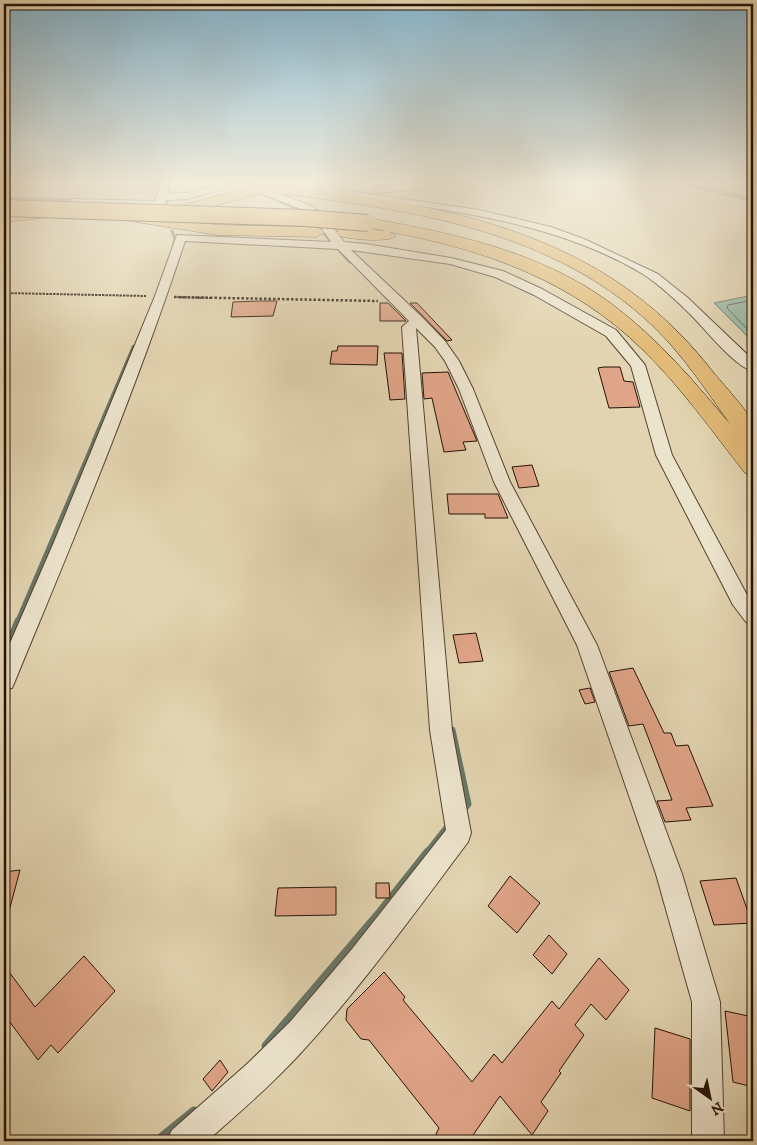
<svg xmlns="http://www.w3.org/2000/svg" width="757" height="1145" viewBox="0 0 757 1145" font-family="'IM FELL DW Pica',serif">
  <style>
    .water { fill: #95b8a9; stroke: #687667 }
    .lines { fill: none; stroke-linecap: round; stroke-linejoin: round }
    .shore { stroke: #5c6557; stroke-width: 1 }
    .stream-far4 { stroke: #687667; stroke-width: 3 }
    .stream-far3 { stroke: #687667; stroke-width: 4.5 }
    .stream-far2 { stroke: #687667; stroke-width: 5 }
    .stream-far1 { stroke: #687667; stroke-width: 7 }
    .stream { stroke: #687667; stroke-width: 9 }
    .building { fill: #e0a488; stroke: #241205 }
    .street-casing { stroke: #544230; stroke-width: 2 }
    .primary-casing { stroke: #241205; stroke-width: 1 }
    .highway-casing { stroke: #241205; stroke-width: 1 }
    .path-far1 { stroke: #241205; stroke-width: 2; stroke-dasharray: 2.5 1; stroke-linecap: butt }
    .path { stroke: #241205; stroke-width: 2.5; stroke-dasharray: 2.5 2; stroke-linecap: butt }
    .street { fill: #ece3cc; fill-rule: evenodd }
    .primary { fill: #e1ba78; fill-rule: evenodd }
    .highway { fill: #e1ba78; fill-rule: evenodd }
    .highway-bridge-casing { stroke: #241205; stroke-width: 18; stroke-linecap: butt }
    .highway-bridge { stroke: #e1ba78; stroke-width: 16 }
  </style>
  <rect width="100%" height="100%" fill="#e2d4b0"/>
  <filter id="stains"><feTurbulence type="fractalNoise" baseFrequency=".004" numOctaves="4"/><feColorMatrix values="0 0 0 0 .2 0 0 0 0 .09 0 0 0 0 .02 0 0 0 .5 -.17"/></filter>
  <radialGradient id="worn" r=".72"><stop offset=".6" stop-color="#630" stop-opacity="0"/><stop offset="1" stop-color="#630" stop-opacity=".3"/></radialGradient>
  <path class="water" d="M 753,295 L 753,342 L 714,303 Z"/>
  <g class="lines">
    <path class="shore" d="M 753,300 L 728,305 L 727,308 L 753,335"/>
    <g class="stream-far4">
      <path d="M 686,184 L 753,201"/>
      <path d="M 4,198 L 77,200"/>
      <path d="M 279,201 L 307,214"/>
      <path d="M 167,203 L 170,184"/>
      <path d="M 319,228 L 350,262"/>
      <path d="M 172,231 L 175,239 L 173,248"/>
    </g>
    <path class="stream-far3" d="M 94,441 L 134,347"/>
    <path class="stream-far2" d="M 17,623 L 95,440"/>
    <g class="stream-far1">
      <path d="M 4,654 L 18,621"/>
      <path d="M 452,730 L 468,804 L 461,812"/>
      <path d="M 427,853 L 450,824"/>
    </g>
    <g class="stream">
      <path d="M 266,1046 L 378,915 L 428,852"/>
      <path d="M 157,1141 L 194,1111"/>
    </g>
  </g>
  <g class="building">
    <path d="M 260,301 L 277,301 L 273,316 L 231,317 L 233,302 Z"/>
    <path d="M 380,303 L 388,303 L 406,321 L 380,321 Z"/>
    <path d="M 410,303 L 417,303 L 452,340 L 447,341 Z"/>
    <path d="M 338,346 L 378,346 L 377,365 L 330,364 L 332,351 L 337,351 Z"/>
    <path d="M 384,353 L 402,353 L 405,399 L 390,400 Z"/>
    <path d="M 604,367 L 620,367 L 624,381 L 633,382 L 640,407 L 609,408 L 598,368 Z"/>
    <path d="M 448,372 L 477,441 L 463,442 L 466,450 L 444,452 L 432,398 L 424,399 L 422,373 Z"/>
    <path d="M 532,465 L 539,486 L 519,488 L 512,467 Z"/>
    <path d="M 447,494 L 498,494 L 508,518 L 485,518 L 485,514 L 449,514 Z"/>
    <path d="M 476,633 L 483,661 L 459,663 L 453,635 Z"/>
    <path d="M 633,668 L 664,733 L 671,733 L 676,746 L 688,745 L 713,806 L 686,808 L 691,820 L 665,822 L 657,801 L 672,800 L 643,724 L 629,726 L 609,672 Z"/>
    <path d="M 590,688 L 595,702 L 585,704 L 579,690 Z"/>
    <path d="M 20,870 L 8,915 L 4,915 L 4,872 Z"/>
    <path d="M 510,876 L 540,903 L 517,933 L 488,906 Z"/>
    <path d="M 736,878 L 752,923 L 714,925 L 700,881 Z"/>
    <path d="M 376,883 L 389,883 L 390,898 L 376,898 Z"/>
    <path d="M 336,887 L 336,915 L 275,916 L 278,888 Z"/>
    <path d="M 549,935 L 567,954 L 552,974 L 533,955 Z"/>
    <path d="M 84,956 L 115,991 L 58,1053 L 51,1045 L 38,1060 L 4,1014 L 4,965 L 35,1007 Z"/>
    <path d="M 599,958 L 629,990 L 606,1020 L 591,1004 L 575,1025 L 584,1035 L 559,1071 L 561,1073 L 541,1102 L 548,1111 L 532,1135 L 500,1096 L 469,1141 L 442,1141 L 436,1134 L 439,1128 L 369,1040 L 361,1039 L 346,1020 L 347,1009 L 384,972 L 405,997 L 403,1000 L 472,1082 L 494,1054 L 502,1063 L 552,1001 L 559,1009 Z"/>
    <path d="M 725,1011 L 753,1017 L 753,1087 L 733,1082 Z"/>
    <path d="M 655,1028 L 690,1039 L 690,1111 L 652,1098 Z"/>
    <path d="M 220,1060 L 228,1072 L 212,1091 L 203,1079 Z"/>
  </g>
  <g class="lines">
    <g class="street-casing">
      <g id="street">
        <path d="M 159,184 L 169,184 L 167,194 L 187,193 L 221,184 L 253,184 L 312,206 L 323,214 L 344,242 L 366,244 L 451,258 L 503,271 L 542,289 L 616,330 L 645,365 L 672,455 L 747,595 L 753,602 L 753,624 L 746,622 L 733,605 L 656,455 L 631,366 L 606,336 L 534,295 L 495,277 L 450,264 L 351,250 L 423,318 L 445,341 L 459,361 L 473,389 L 510,482 L 597,645 L 682,874 L 720,1002 L 724,1141 L 692,1141 L 692,1002 L 656,874 L 577,645 L 494,482 L 459,389 L 445,361 L 435,347 L 416,328 L 452,730 L 471,833 L 468,842 C 413,915 360,989 298,1056 C 270,1086 238,1114 207,1141 L 167,1141 L 172,1130 L 247,1064 L 290,1022 L 352,949 L 446,830 L 430,730 L 402,327 L 409,321 L 338,249 L 185,241 C 136,390 75,536 15,681 L 12,688 L 4,690 L 4,657 L 54,542 L 155,296 L 177,235 L 331,242 L 315,218 L 304,210 L 238,185 L 187,199 L 166,200 L 164,205 L 155,207 L 73,205 L 68,202 L 73,199 L 155,201 Z"/>
        <path d="M 315,184 L 327,184 L 342,190 L 479,210 L 551,227 L 584,239 L 658,274 L 688,298 L 753,360 L 753,371 C 735,367 706,330 692,316 C 677,301 661,286 643,274 C 553,220 443,209 341,196 L 324,191 Z"/>
        <path d="M 408,184 L 448,184 L 443,187 L 379,193 L 374,190 L 379,187 Z"/>
      </g>
    </g>
    <g class="primary-casing">
      <g id="primary">
        <path d="M 263,184 L 288,184 L 286,187 L 163,220 L 155,215 L 158,212 Z"/>
        <path d="M 708,184 L 733,184 L 753,190 L 753,198 L 710,187 Z"/>
        <path d="M 47,209 L 55,214 L 52,217 L 4,222 L 4,212 Z"/>
      </g>
    </g>
    <g class="highway-casing">
      <g id="highway">
        <path d="M 243,184 C 290,184 336,192 382,199 C 516,222 628,262 713,372 C 722,383 748,411 753,423 C 755,428 753,439 753,445 L 747,444 L 753,452 L 753,475 L 745,473 C 712,431 681,387 643,350 C 573,281 484,249 389,232 L 396,236 C 391,243 340,240 335,233 L 343,228 L 387,231 L 362,226 L 360,223 L 362,220 L 368,218 C 453,233 543,252 613,305 C 658,339 694,381 730,424 C 706,390 683,355 653,326 C 545,223 390,207 249,190 L 244,189 Z"/>
        <path d="M 129,212 L 217,225 L 317,227 L 325,232 L 317,237 L 217,235 L 124,220 L 121,217 Z"/>
      </g>
    </g>
    <g class="path-far1">
      <path d="M 4,293 L 146,296"/>
      <path d="M 174,297 L 212,298"/>
    </g>
    <path class="path" d="M 174,297 L 378,301"/>
    <use href="#street" class="street"/>
    <use href="#primary" class="primary"/>
    <use href="#highway" class="highway"/>
    <g class="highway-bridge-casing">
      <path id="highway-bridge" d="M 4,208 L 305,218 L 368,223"/>
    </g>
    <use href="#highway-bridge" class="highway-bridge"/>
  </g>
  <linearGradient id="sky" x2="0" y2="1"><stop stop-color="#87b6cf"/><stop offset="0.53" stop-color="#f2ecdb"/><stop offset="1" stop-color="#f2ecdb" stop-opacity="0"/></linearGradient>
  <rect width="757" height="345" fill="url(#sky)"/>
  <rect width="757" height="1145" fill="none" stroke="#e2d4b0" stroke-width="20"/>
  <rect x="5" y="5" width="747" height="1135" fill="none" stroke="#241205" stroke-width="2.5"/>
  <rect x="10" y="10" width="737" height="1125" fill="none" stroke="#241205"/>
  <g transform="translate(710 1098) rotate(147)" stroke="#ece3cc" stroke-width="4" paint-order="stroke">
  <path d="M0-4L9 19L0 12L-9 19Z" fill="#241205"/>
  <text y="-8" font-size="14" font-weight="bold" text-anchor="middle" fill="#241205">N</text>
  </g>
  <rect width="100%" height="100%" filter="url(#stains)"/>
  <rect width="100%" height="100%" fill="url(#worn)"/>
</svg>
